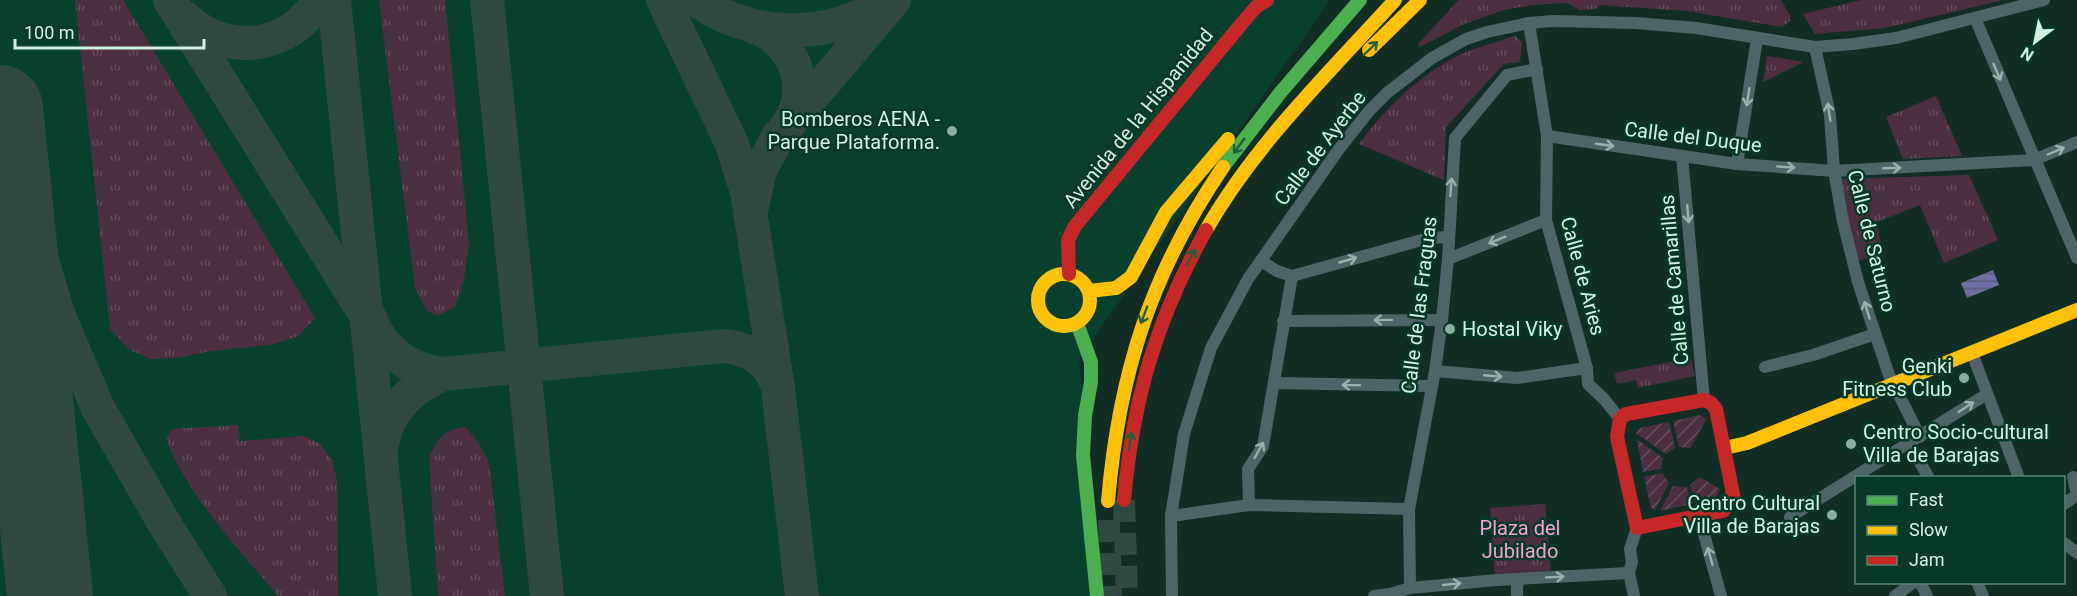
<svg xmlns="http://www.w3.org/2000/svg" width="2077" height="596" viewBox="0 0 2077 596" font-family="Roboto,sans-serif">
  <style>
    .built { fill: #08402e }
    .grass { fill: url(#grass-tufts) }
    .garden { fill: url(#garden-furrows) }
    .water { fill: url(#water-rules) }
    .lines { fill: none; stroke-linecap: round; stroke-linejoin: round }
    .taxiway { stroke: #304842; stroke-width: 34 }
    .runway { stroke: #304842; stroke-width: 86 }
    .highway-tunnel { stroke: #2f4a40; stroke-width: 22; stroke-dasharray: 22 11; stroke-linecap: butt }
    .street { stroke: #4f6467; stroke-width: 12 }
    .fast { stroke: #4caf50; stroke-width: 14 }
    .slow { stroke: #ffc107; stroke-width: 14 }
    .jam { stroke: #c62828; stroke-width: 14 }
    .oneway { stroke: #1e6236 }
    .oneway2 { stroke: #97b2ab }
    .poi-dot { fill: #8faca0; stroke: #063928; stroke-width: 2 }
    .labels { text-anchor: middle; stroke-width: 5; stroke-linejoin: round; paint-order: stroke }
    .street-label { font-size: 20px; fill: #d2f1e2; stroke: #063928 }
    .poi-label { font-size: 20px; fill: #d2f1e2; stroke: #063928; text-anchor: end }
    .park-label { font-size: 20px; fill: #f7a1d2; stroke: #063928 }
  </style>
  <defs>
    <pattern id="grass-tufts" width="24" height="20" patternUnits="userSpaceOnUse" patternTransform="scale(1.5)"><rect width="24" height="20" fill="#4b2f40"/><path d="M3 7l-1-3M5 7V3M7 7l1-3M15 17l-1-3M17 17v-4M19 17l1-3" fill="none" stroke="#644e5b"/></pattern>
    <pattern id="garden-furrows" width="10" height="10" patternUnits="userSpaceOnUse" patternTransform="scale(1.5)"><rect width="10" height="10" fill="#4b2f40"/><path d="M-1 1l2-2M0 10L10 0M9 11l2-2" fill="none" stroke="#644e5b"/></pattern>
    <pattern id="water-rules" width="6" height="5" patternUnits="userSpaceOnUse" patternTransform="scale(1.5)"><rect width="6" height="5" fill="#6f6fa3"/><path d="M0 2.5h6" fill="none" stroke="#595d78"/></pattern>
  </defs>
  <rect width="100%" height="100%" fill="#122d24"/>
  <path class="built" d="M 0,0 L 1330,0 L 1079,359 L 1101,596 L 0,596 Z"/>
  <g class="grass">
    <path d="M 75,0 L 123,0 L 315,318 L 299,336 L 270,345 L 210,351 L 177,358 L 151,359 L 130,350 L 110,329 Z"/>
    <path d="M 379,0 L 445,0 L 469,243 L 464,280 L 455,307 L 438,316 L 427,311 L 415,288 Z"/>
    <path d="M 1459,0 L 1781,0 L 1790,16 L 1790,21 L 1782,27 L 1687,11 L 1601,5 L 1595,9 L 1580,10 L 1567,3 L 1532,5 L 1504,10 L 1464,24 L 1420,47 L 1418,44 Z"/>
    <path d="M 1861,0 L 2003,0 L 1885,28 L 1815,34 L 1803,14 Z"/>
    <path d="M 1515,36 L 1522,42 L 1520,62 L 1504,64 L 1446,127 L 1444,180 L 1359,144 C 1387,106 1426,68 1471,50 C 1485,45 1500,41 1515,36 Z"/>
    <path d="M 1767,56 L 1804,62 L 1763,82 Z"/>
    <path d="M 1936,96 L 1962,156 L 1903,159 L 1886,117 Z"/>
    <path d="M 1969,175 L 1998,240 L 1944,263 L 1920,205 L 1877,222 L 1882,254 L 1857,261 L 1838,179 Z"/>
    <path d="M 1691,358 L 1695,376 L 1638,388 L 1636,380 L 1617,384 L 1614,373 Z"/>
    <path d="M 238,425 L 240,441 L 304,436 L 320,444 L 332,460 L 337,481 L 338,596 L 278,596 C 242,553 183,490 166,438 L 172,429 Z"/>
    <path d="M 465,427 L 479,443 L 489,463 L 505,596 L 438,596 L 429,457 C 439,437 442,431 465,427 Z"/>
    <path d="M 1545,504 L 1551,571 L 1495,575 L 1490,508 Z"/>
  </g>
  <g class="garden">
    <path d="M 1699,415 L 1704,417 L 1706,420 L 1690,448 L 1679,447 L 1673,421 Z"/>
    <path d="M 1669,422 L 1675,448 L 1666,454 L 1636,433 L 1640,428 Z"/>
    <path d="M 1637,439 L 1663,458 L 1661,469 L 1643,472 Z"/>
    <path d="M 1662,473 L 1669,483 L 1655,510 L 1651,508 L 1644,477 Z"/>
    <path d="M 1700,477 L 1720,489 L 1716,497 L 1695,503 L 1690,485 Z"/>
    <path d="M 1673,486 L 1687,487 L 1691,504 L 1660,511 Z"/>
  </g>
  <path class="water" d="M 1993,270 L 1999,285 L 1967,298 L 1961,283 Z"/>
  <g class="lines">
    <g class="taxiway">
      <path d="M 170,0 L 362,309"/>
      <path d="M 334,0 L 395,596"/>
      <path d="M 487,0 L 547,596"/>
      <path d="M 663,0 L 732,144 L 747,192 L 778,388 L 802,596"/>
      <path d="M 696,0 C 753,39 828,41 885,2"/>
      <path d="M 185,18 C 227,57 289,50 319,0"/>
      <path d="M 755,27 C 793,41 811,84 791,120"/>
      <path d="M 1,122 L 58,314 L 98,408 L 164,523 L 210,596"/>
      <path d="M 752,207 L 760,170 L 778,137 L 894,0"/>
      <path d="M 369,316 C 381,350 408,370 443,374 L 723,346 C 748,348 769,360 777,385"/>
      <path d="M 381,449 C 386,412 410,388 443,374"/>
    </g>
    <path class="runway" d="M 0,108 L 50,596"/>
    <g class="highway-tunnel">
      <path d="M 1124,500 L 1127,596"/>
      <path d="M 1109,520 L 1111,596"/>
    </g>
    <g class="street">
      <path d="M 1975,18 L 2077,258"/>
      <path d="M 1529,23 L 1547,136 L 1546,220 L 1587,368 L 1588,384 L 1604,399 L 1620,419"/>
      <path d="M 1815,47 L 1830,115 L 1834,171 L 1843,222 L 1858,282 L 1889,375 L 1920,437"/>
      <path d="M 1547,136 L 1737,164 L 1834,171 L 2034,160 L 2077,142"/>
      <path d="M 1682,156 L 1704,400"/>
      <path d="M 1737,164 L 1757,39"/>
      <path d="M 1448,259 L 1546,220"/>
      <path d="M 1261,261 L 1277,271 L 1292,276"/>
      <path d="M 1292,276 L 1429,238 L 1448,237"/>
      <path d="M 1283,321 L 1442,320"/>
      <path d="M 1972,353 L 2019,478"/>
      <path d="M 1765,367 L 1813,355 L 1875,334"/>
      <path d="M 1435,371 L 1517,378 L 1587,368"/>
      <path d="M 1275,383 L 1431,386"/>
      <path d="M 1909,444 L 1929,478"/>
      <path d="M 2064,504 L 2077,495 L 2073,477"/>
      <path d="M 1249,505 L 1248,469 L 1263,446 L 1292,276"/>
      <path d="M 1171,516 L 1249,505 L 1409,509"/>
      <path d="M 1702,516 L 1704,534 L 1721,596"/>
      <path d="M 1790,517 L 1987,394"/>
      <path d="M 2064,543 L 2077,553"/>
      <path d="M 1920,582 L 1927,596"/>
      <path d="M 1977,582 L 1983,596"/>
      <path d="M 1410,588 L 1409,509 L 1435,371 L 1442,320 L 1448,259 L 1455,138 L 1507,75 L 1537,69"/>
      <path d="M 1172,596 L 1171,516 L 1175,491 L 1184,434 L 1211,348 L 1248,279 L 1339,149 L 1369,111 L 1387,93 L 1432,58 L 1466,39 L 1487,32 L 1529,23 L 1553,21 L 1636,23 L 1696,28 L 1815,47 L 1853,44 L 1896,38 L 2044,0"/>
      <path d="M 1374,596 L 1390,594 L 1410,588 L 1497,580 L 1629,573"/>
      <path d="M 1517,596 L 1517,585 L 1520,579"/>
      <path d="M 1634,596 L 1629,573 L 1632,562 L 1630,549 L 1637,528"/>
      <path d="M 1895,596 L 1914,582"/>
    </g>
    <g class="fast">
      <path d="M 1223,167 L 1280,93 L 1360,0"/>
      <path d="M 1077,323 L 1091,362 L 1091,382 L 1085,416 L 1083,455 L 1097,596"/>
    </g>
    <g class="slow">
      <path d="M 1369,50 L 1420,0"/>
      <path d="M 1206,230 C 1255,144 1329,73 1395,0"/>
      <circle cx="1064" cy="300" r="26"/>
      <path d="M 1089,291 L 1116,288 L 1131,277 L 1166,212 L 1228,139"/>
      <path d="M 1725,448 L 1747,443 L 2077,310"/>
      <path d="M 1108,501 C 1119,373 1151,273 1223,167"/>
    </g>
    <g class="jam">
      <path d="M 1069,274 L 1068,240 L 1075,226 L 1243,22 L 1256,7 L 1267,0"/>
      <path d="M 1704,400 L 1711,403 L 1716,409 L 1734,499 L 1723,511 L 1637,528 L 1617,437 L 1620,419 L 1626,414 Z"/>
      <path d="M 1124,500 C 1133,399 1156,320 1206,230"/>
    </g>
  </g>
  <defs><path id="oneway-shaft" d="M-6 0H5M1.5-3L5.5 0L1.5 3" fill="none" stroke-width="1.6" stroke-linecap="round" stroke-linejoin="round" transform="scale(1.5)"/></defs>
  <g class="oneway">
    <use href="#oneway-shaft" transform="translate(1371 48) rotate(-44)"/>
    <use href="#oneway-shaft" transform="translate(1239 146) rotate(126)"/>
    <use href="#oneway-shaft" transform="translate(1191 257) rotate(-61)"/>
    <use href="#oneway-shaft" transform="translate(1144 315) rotate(111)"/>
    <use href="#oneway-shaft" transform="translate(1130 441) rotate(-82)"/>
  </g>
  <g class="oneway2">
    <use href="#oneway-shaft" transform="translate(1997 72) rotate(67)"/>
    <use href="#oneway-shaft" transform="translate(1748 97) rotate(99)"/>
    <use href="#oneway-shaft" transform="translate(1829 112) rotate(-99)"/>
    <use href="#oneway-shaft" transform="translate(1605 145) rotate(8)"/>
    <use href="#oneway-shaft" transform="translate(2056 151) rotate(-23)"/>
    <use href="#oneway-shaft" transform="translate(1786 167) rotate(4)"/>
    <use href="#oneway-shaft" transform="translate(1892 168) rotate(-2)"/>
    <use href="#oneway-shaft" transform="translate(1451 187) rotate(-86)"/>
    <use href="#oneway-shaft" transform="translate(1688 214) rotate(85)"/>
    <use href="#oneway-shaft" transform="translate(1497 240) rotate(158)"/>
    <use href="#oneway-shaft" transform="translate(1348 260) rotate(-16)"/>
    <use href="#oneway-shaft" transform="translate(1867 310) rotate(-107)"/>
    <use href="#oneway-shaft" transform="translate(1383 320) rotate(179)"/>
    <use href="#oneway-shaft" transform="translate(1493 376) rotate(5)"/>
    <use href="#oneway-shaft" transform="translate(1351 385) rotate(-179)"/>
    <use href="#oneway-shaft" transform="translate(1966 407) rotate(-33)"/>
    <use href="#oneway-shaft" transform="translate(1259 450) rotate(-61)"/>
    <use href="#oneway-shaft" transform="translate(1710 556) rotate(-106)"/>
    <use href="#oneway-shaft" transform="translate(1555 577) rotate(-3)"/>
    <use href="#oneway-shaft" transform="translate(1452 584) rotate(-6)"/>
  </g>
  <g class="poi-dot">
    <circle cx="952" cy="131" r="6"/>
    <circle cx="1450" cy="329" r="6"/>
    <circle cx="1964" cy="378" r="6"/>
    <circle cx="1851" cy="444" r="6"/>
    <circle cx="1832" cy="515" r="6"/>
  </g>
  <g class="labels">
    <g class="street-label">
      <text transform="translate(1138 118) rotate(-51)" y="7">Avenida de la Hispanidad</text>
      <text transform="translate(1693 137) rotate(7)" y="7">Calle del Duque</text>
      <text transform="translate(1320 148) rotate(-53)" y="7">Calle de Ayerbe</text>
      <text transform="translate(1872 241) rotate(76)" y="7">Calle de Saturno</text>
      <text transform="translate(1583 276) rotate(75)" y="7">Calle de Aries</text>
      <text transform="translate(1674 280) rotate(-95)" y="7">Calle de Camarillas</text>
      <text transform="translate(1419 305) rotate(-83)" y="7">Calle de las Fraguas</text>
    </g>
    <g class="poi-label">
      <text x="940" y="126">Bomberos AENA -<tspan x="940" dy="23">Parque Plataforma.</tspan></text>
      <text x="1462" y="336" text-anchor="start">Hostal Viky</text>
      <text x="1952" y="373">Genki<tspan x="1952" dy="23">Fitness Club</tspan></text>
      <text x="1863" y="439" text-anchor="start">Centro Socio-cultural<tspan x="1863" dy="23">Villa de Barajas</tspan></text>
      <text x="1820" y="510">Centro Cultural<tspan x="1820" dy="23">Villa de Barajas</tspan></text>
    </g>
    <g class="park-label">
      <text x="1520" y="535">Plaza del<tspan x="1520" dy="23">Jubilado</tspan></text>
    </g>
  </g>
  <rect x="1855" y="476" width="210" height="108" fill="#063928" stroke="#588372" stroke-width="1.5"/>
  <rect x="1867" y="496" width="30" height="9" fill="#4caf50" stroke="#588372" stroke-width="1.5"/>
  <text x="1909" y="506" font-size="18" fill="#d2f1e2">Fast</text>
  <rect x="1867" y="526" width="30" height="9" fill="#ffc107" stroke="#588372" stroke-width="1.5"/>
  <text x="1909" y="536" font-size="18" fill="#d2f1e2">Slow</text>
  <rect x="1867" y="556" width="30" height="9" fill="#c62828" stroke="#588372" stroke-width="1.5"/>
  <text x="1909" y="566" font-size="18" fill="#d2f1e2">Jam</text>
  <g transform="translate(2035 42) rotate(212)" stroke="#063928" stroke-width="4.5" paint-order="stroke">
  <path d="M0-4.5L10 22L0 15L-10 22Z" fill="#d2f1e2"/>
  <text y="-9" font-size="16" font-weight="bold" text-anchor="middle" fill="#d2f1e2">N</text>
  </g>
  <path d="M15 39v9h189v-9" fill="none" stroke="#d2f1e2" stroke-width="3"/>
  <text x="24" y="39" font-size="18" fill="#d2f1e2" stroke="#063928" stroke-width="4.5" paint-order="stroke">100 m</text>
</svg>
